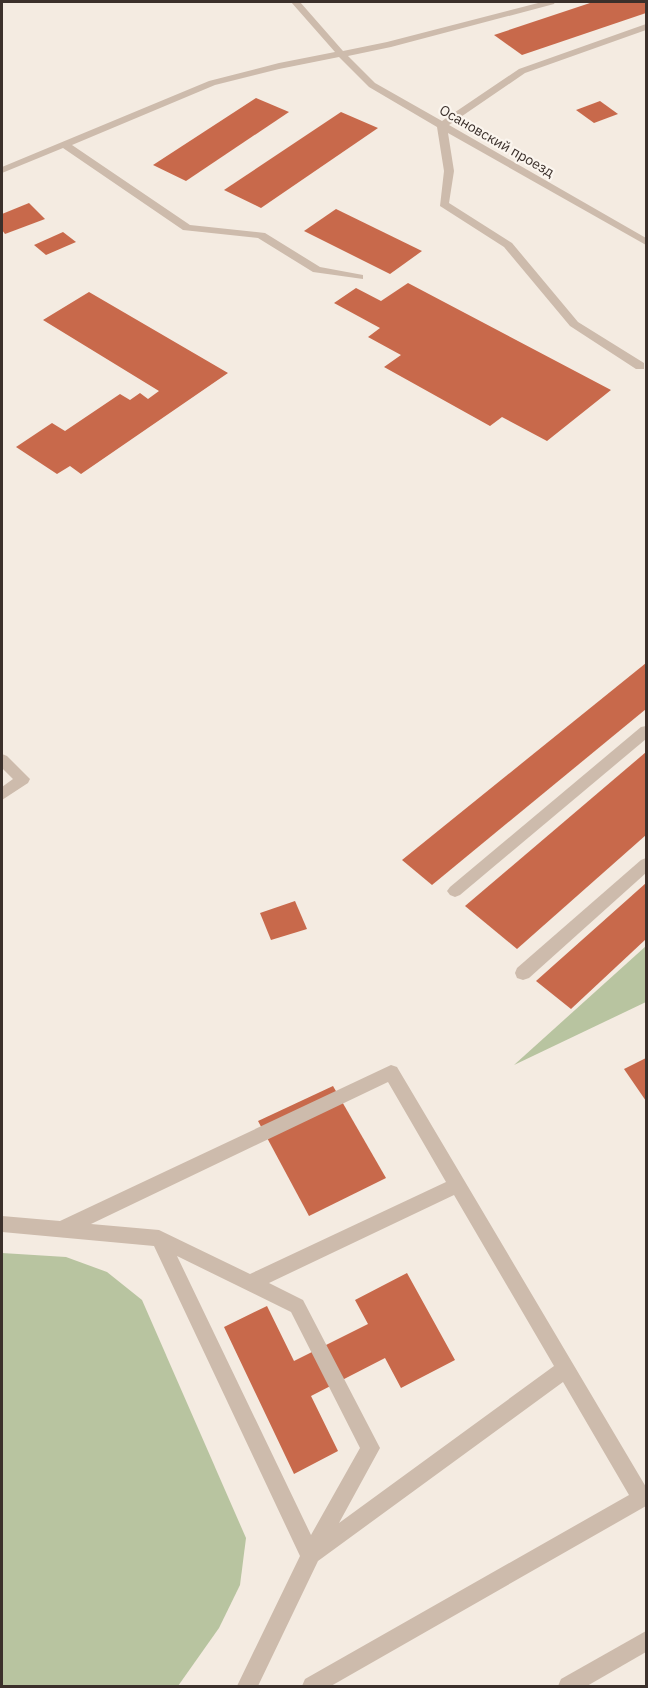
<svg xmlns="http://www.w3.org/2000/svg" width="648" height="1688" viewBox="0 0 648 1688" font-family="'IBM Plex Sans',sans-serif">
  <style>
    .green { fill: #b8c4a0 }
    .building { fill: #c8694b }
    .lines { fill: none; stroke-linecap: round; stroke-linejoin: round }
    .minor { fill: #cdbbac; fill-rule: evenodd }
    .labels { text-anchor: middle; stroke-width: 4.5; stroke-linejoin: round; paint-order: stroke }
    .far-street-label { font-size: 14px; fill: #3b302b; stroke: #fbf5ee }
  </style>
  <rect width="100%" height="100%" fill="#f4ebe1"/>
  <g class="green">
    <path d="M 646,946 L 646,1002 L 514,1065 Z"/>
    <path d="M 2,1253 L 66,1257 L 107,1272 L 142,1300 L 246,1538 L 240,1585 L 219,1628 L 178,1686 L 2,1686 Z"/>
  </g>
  <g class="building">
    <path d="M 593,2 L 646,2 L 646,13 L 522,55 L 494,35 Z"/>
    <path d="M 256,98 L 289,112 L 186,181 L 153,165 Z"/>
    <path d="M 600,101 L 618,114 L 594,123 L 576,110 Z"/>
    <path d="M 341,112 L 378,128 L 261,208 L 224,190 Z"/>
    <path d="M 29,203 L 45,219 L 5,234 L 2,230 L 2,214 Z"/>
    <path d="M 336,209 L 422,251 L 390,274 L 304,231 Z"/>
    <path d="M 63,232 L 76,242 L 46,255 L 34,245 Z"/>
    <path d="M 408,283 L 611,390 L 547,441 L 502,417 L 490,426 L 384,367 L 401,355 L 368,337 L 380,328 L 334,303 L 356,288 L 381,301 Z"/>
    <path d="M 89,292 L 228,373 L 81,474 L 70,466 L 57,474 L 16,447 L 52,423 L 65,431 L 120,394 L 130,400 L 140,393 L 148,399 L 159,391 L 43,320 Z"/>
    <path d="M 646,663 L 646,709 L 432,885 L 402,860 Z"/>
    <path d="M 646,752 L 646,835 L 517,949 L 465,906 Z"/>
    <path d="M 646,883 L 646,939 L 571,1009 L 536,981 Z"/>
    <path d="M 295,901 L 307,929 L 271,940 L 260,913 Z"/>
    <path d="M 646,1058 L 646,1101 L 624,1069 Z"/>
    <path d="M 333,1086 L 386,1178 L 309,1216 L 258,1121 Z"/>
    <path d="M 407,1273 L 455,1360 L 401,1388 L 385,1358 L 311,1396 L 338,1451 L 294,1474 L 224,1327 L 267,1306 L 294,1361 L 368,1324 L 355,1300 Z"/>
  </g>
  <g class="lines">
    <g class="minor">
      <path d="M 291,2 L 300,2 L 343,51 L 387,42 L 542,2 L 555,2 L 554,4 L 391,47 L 348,56 L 375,83 L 442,121 L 519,69 L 646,24 L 646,30 L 525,73 L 449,125 L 646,238 L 646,245 L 448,133 L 454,171 L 449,203 L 512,243 L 578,322 L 644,363 L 644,369 L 636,369 L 570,326 L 504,247 L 440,206 L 444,171 L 437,127 L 369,87 L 339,57 L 279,69 L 215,85 L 72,145 L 190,225 L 265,233 L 320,267 L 363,275 L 363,279 L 313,272 L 258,238 L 183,230 L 63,148 L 2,173 L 2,167 L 209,81 L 279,63 L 335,52 Z"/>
      <path d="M 646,726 L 646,739 L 460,895 L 455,897 L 450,895 L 447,891 L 450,887 L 641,727 Z"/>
      <path d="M 2,754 L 7,756 L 30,779 L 28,783 L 2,800 L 2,787 L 13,779 L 2,768 Z"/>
      <path d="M 646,858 L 646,873 L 529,978 L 523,980 L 517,978 L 515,973 L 517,968 L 641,860 Z"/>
      <path d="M 391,1065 L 397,1067 L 646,1487 L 646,1506 L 331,1686 L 302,1686 L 305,1679 L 629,1495 L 563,1382 L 318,1561 L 258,1686 L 237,1686 L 300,1556 L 154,1246 L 2,1232 L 2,1216 L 60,1221 ZM 388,1082 L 446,1182 L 250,1274 L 159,1230 L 91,1224 ZM 454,1195 L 554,1366 L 339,1523 L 380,1448 L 303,1300 L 269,1283 ZM 177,1256 L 291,1312 L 360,1448 L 311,1535 Z"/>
      <path d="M 646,1631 L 646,1652 L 587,1686 L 558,1686 L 561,1679 Z"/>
    </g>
  </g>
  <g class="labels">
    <g class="far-street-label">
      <text transform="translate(497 141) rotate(30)" y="5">Осановский проезд</text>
    </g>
  </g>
  <rect width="648" height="1688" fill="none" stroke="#3b302b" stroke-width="6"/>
</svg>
